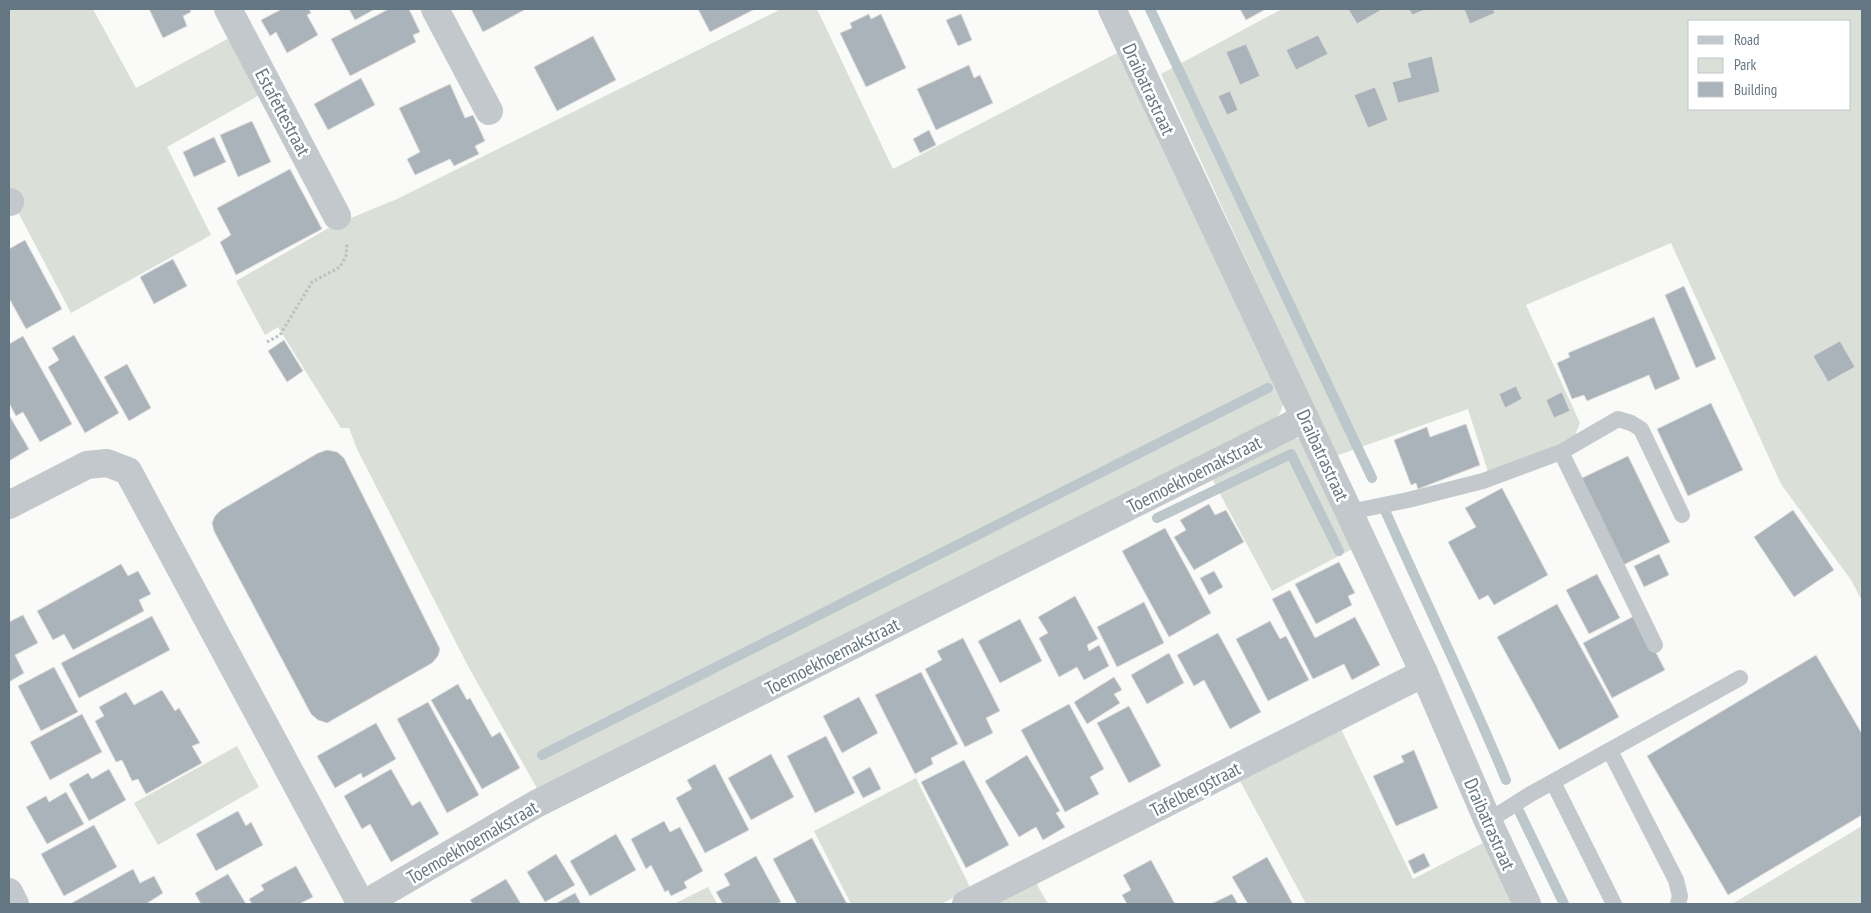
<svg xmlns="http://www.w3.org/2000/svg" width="1871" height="913" viewBox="0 0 1871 913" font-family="'PT Sans Narrow',sans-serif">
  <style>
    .green { fill: #dadfd7; fill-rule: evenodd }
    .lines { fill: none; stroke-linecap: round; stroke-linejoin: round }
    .stream { stroke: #bbc7cb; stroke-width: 10 }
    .building { fill: #aab3b9; stroke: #dcdcda }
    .path { stroke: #bbbfc2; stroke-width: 3; stroke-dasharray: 2.5 2.5; stroke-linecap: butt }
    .service { stroke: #c3c8cc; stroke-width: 16 }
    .minor { stroke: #c3c8cc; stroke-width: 28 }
    .labels { text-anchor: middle; stroke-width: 5; stroke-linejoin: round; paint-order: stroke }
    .street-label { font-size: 19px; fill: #657683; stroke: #fff }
  </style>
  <rect width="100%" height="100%" fill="#fafaf8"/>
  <g class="green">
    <path d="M 9,9 L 93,9 L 136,88 L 233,36 L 263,93 L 167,147 L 211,235 L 71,313 L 9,195 Z"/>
    <path d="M 781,9 L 817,9 L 893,169 L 1121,51 L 1285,399 L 1280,413 L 1271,423 L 538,790 L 469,668 L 357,449 L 349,428 L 341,428 L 278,327 L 265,335 L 236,281 L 334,225 L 397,199 Z"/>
    <path d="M 1282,9 L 1862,9 L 1862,601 L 1851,580 L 1781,484 L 1671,243 L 1526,305 L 1580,423 L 1575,435 L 1547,450 L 1488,472 L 1468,409 L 1336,456 L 1161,74 ZM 1690,21 L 1850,21 L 1850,109 L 1690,109 Z"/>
    <path d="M 1293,438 L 1300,439 L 1356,547 L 1272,591 L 1212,479 Z"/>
    <path d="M 1341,729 L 1413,879 L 1483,843 L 1513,904 L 1306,904 L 1239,779 Z"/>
    <path d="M 237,746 L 259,787 L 158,845 L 134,803 Z"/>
    <path d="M 916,778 L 971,889 L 941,904 L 851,904 L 814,831 Z"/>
    <path d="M 1862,826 L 1862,904 L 1732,904 Z"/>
    <path d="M 1035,881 L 1048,904 L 993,904 Z"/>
    <path d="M 708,887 L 717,904 L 674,904 Z"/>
  </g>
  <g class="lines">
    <g class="stream">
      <path d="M 1150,9 L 1372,478"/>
      <path d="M 1384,508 C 1424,599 1468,688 1506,780"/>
      <path d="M 1157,518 L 1291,454 L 1339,551"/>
      <path d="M 542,755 L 1268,388"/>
      <path d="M 1519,811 L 1564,904"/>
    </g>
  </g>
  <g class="building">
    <path d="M 149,9 L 190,9 L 191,12 L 183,16 L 187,26 L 163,38 Z"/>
    <path d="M 282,9 L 309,9 L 311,13 L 307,15 L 318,35 L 287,53 L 276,32 L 270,36 L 261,20 Z"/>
    <path d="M 349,9 L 375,9 L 355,20 Z"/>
    <path d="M 389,9 L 409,9 L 420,32 L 413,35 L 416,42 L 350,76 L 331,39 Z"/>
    <path d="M 471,9 L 526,9 L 483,32 Z"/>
    <path d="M 698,9 L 755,9 L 710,32 Z"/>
    <path d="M 1240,9 L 1266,9 L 1246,20 Z"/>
    <path d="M 1348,9 L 1383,9 L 1357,24 Z"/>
    <path d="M 1409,9 L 1427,9 L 1412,15 Z"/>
    <path d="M 1464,9 L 1493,9 L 1495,13 L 1470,24 Z"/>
    <path d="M 869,14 L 871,19 L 881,14 L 906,68 L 866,87 L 840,33 L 852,28 L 850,23 Z"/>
    <path d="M 961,14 L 972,40 L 958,46 L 946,20 Z"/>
    <path d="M 1318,35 L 1328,54 L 1296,70 L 1286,50 Z"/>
    <path d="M 593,36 L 616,80 L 557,111 L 534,67 Z"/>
    <path d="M 1246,44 L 1260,76 L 1240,85 L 1226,52 Z"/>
    <path d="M 1432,56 L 1440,92 L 1398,103 L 1392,82 L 1411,77 L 1407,63 Z"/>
    <path d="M 969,65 L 974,78 L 980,75 L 993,103 L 936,130 L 917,89 Z"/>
    <path d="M 361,78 L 375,105 L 328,130 L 314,104 Z"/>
    <path d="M 450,84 L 465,118 L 473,115 L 485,141 L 475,146 L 479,154 L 454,166 L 450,159 L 415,175 L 407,159 L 420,152 L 399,108 Z"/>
    <path d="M 1375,87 L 1388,120 L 1368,128 L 1354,95 Z"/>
    <path d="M 1230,91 L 1238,110 L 1227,115 L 1218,96 Z"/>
    <path d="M 252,121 L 271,162 L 238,177 L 220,135 Z"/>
    <path d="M 929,130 L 936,145 L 920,153 L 913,139 Z"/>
    <path d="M 214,137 L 226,162 L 194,177 L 183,152 Z"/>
    <path d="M 290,169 L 322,229 L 236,275 L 220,242 L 231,235 L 217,208 Z"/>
    <path d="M 25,240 L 62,309 L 26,329 L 9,298 L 9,249 Z"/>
    <path d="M 173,259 L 187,286 L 154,304 L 140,277 Z"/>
    <path d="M 1684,286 L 1716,359 L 1696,368 L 1665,295 Z"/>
    <path d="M 1654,317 L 1680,379 L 1655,390 L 1649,375 L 1587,401 L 1584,395 L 1572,399 L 1557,363 L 1570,357 L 1568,353 Z"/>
    <path d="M 74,335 L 119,413 L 85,433 L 48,367 L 59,360 L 52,348 Z"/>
    <path d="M 23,336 L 72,424 L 40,442 L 23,412 L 16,416 L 9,403 L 9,344 Z"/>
    <path d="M 284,340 L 303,371 L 287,382 L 268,351 Z"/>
    <path d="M 1840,341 L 1855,367 L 1828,382 L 1813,356 Z"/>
    <path d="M 127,364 L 151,408 L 129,421 L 104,377 Z"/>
    <path d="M 1516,386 L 1522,399 L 1505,408 L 1499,394 Z"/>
    <path d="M 1562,392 L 1570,411 L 1554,418 L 1546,400 Z"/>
    <path d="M 1711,403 L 1743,470 L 1688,496 L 1657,429 Z"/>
    <path d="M 9,415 L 29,449 L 9,461 Z"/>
    <path d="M 1466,424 L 1480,465 L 1418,489 L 1416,483 L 1411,485 L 1394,440 L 1427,427 L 1430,437 Z"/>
    <path d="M 327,450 L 337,452 L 344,458 L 440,649 L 438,656 L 432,663 L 327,723 L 318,720 L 311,714 L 214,531 L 212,523 L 215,516 L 221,510 L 318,453 Z"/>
    <path d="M 1628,456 L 1670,542 L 1623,565 L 1580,479 Z"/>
    <path d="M 1502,488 L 1548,575 L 1494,605 L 1488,595 L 1479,600 L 1448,542 L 1476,527 L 1465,508 Z"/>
    <path d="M 1209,504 L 1215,515 L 1226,510 L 1244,542 L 1194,570 L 1174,537 L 1186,530 L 1180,520 Z"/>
    <path d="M 1793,510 L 1834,570 L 1794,597 L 1754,537 Z"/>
    <path d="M 1165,528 L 1211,613 L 1169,637 L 1122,551 Z"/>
    <path d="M 1659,554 L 1669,575 L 1644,587 L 1634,566 Z"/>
    <path d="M 1339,562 L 1355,593 L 1348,596 L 1352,605 L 1316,624 L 1295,584 Z"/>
    <path d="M 121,564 L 128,576 L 138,571 L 151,594 L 139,600 L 144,611 L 73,650 L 64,634 L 53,640 L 37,611 Z"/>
    <path d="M 1214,571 L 1223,587 L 1209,595 L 1200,578 Z"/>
    <path d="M 1597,574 L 1620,618 L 1589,634 L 1566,590 Z"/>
    <path d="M 1290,590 L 1315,638 L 1355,617 L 1380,665 L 1352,680 L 1344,664 L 1313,679 L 1272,599 Z"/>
    <path d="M 1075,596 L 1098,639 L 1087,645 L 1089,651 L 1099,645 L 1109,666 L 1084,680 L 1077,667 L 1059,677 L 1039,638 L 1048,633 L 1038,617 Z"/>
    <path d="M 1144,602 L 1164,643 L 1117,667 L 1097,627 Z"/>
    <path d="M 1557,604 L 1619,717 L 1559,750 L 1497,637 Z"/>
    <path d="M 23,615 L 38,643 L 15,655 L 24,673 L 9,682 L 9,622 Z"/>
    <path d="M 1636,615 L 1665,670 L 1612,698 L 1583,643 Z"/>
    <path d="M 152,616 L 170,650 L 79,698 L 61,663 Z"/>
    <path d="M 1020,619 L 1042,661 L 1000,683 L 978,641 Z"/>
    <path d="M 1270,621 L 1280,639 L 1286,636 L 1309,680 L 1268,701 L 1236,639 Z"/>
    <path d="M 1218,633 L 1261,712 L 1230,729 L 1204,680 L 1194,686 L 1177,655 Z"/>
    <path d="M 963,638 L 1000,711 L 986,718 L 993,733 L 965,747 L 925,669 L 942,660 L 937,651 Z"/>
    <path d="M 1169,653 L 1184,683 L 1147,704 L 1131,675 Z"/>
    <path d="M 1816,655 L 1862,734 L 1862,815 L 1728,895 L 1647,756 Z"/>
    <path d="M 54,667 L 78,712 L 41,731 L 18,686 Z"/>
    <path d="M 921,672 L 958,744 L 931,758 L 933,764 L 915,774 L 875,695 Z"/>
    <path d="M 1114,677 L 1122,690 L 1114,694 L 1120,703 L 1087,724 L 1074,702 Z"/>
    <path d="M 458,684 L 467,700 L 470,698 L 492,737 L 500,732 L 520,768 L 482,789 L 431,700 Z"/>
    <path d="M 162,690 L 175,711 L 179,708 L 200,743 L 192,746 L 202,763 L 146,794 L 138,779 L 132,781 L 122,760 L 116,762 L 95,721 L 104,716 L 99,707 L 126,692 L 134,705 Z"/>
    <path d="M 859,697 L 878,733 L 842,753 L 823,716 Z"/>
    <path d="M 428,702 L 479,795 L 447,813 L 397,719 Z"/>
    <path d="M 1069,704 L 1104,769 L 1090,777 L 1099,794 L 1065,812 L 1021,730 Z"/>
    <path d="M 1129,706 L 1161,766 L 1129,783 L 1097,723 Z"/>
    <path d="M 82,714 L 102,752 L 50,780 L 30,742 Z"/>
    <path d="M 376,723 L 396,759 L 363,778 L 361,773 L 335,788 L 317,756 Z"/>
    <path d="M 826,736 L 855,793 L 815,813 L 787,756 Z"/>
    <path d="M 1414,750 L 1438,808 L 1396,826 L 1373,776 L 1404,762 L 1401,756 Z"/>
    <path d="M 771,754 L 794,797 L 751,820 L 728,778 Z"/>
    <path d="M 1027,755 L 1060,811 L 1056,813 L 1065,827 L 1043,840 L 1036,827 L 1019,837 L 985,781 Z"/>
    <path d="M 964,760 L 1009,845 L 966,868 L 921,782 Z"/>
    <path d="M 715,764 L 749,830 L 705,853 L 676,798 L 692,789 L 687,780 Z"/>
    <path d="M 870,767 L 881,789 L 863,798 L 852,777 Z"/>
    <path d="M 109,769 L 126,800 L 89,821 L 69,784 L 88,773 L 92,779 Z"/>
    <path d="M 391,769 L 412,806 L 420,801 L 439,834 L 391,862 L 370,824 L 362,829 L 344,796 Z"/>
    <path d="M 66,792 L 84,824 L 47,844 L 26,807 L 46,796 L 49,802 Z"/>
    <path d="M 238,811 L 246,826 L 251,822 L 263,845 L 216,871 L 196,834 Z"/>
    <path d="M 664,821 L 670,832 L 680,827 L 703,871 L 684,882 L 687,888 L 671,896 L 668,890 L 665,892 L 651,865 L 646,869 L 631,839 Z"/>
    <path d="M 94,825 L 117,867 L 64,896 L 41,854 Z"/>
    <path d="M 616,834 L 636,870 L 590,896 L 570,861 Z"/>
    <path d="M 812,838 L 847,904 L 797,904 L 773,859 Z"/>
    <path d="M 1424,853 L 1430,866 L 1414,874 L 1408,861 Z"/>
    <path d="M 556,854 L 575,885 L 545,902 L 527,872 Z"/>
    <path d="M 756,856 L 781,902 L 777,904 L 723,904 L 716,892 L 730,885 L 724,874 Z"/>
    <path d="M 1267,857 L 1293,904 L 1248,904 L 1232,877 Z"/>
    <path d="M 1151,860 L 1175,904 L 1127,904 L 1122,895 L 1131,890 L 1123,875 Z"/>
    <path d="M 296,866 L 313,897 L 299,904 L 252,904 L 249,899 L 264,890 L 261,885 Z"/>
    <path d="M 133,869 L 140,883 L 154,876 L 163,893 L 146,904 L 70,904 Z"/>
    <path d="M 228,874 L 246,904 L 201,904 L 195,893 Z"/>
    <path d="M 506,879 L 521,904 L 473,904 L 470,900 Z"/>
    <path d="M 575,893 L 581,904 L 555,904 Z"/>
    <path d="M 1232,894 L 1238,904 L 1211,904 Z"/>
  </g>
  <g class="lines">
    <path class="path" d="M 267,342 L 280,335 L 312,282 L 340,267 L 346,256 L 347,244"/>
    <g class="service">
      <path d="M 1561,452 L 1655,645"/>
      <path d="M 1349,512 L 1408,500 L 1483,481 L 1561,452 L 1618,419 L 1631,423 L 1641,429 L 1682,515"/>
      <path d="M 1610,751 L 1676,880 L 1680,896 L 1678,904"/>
      <path d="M 1553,782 L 1614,904"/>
      <path d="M 1488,821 L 1529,795 L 1740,678"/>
    </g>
    <g class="minor">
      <path d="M 228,9 L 337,216"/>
      <path d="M 435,9 L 489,111"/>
      <path d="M 1112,9 L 1349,512 L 1424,673 L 1488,821 L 1527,904"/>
      <path d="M 9,202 L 10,202"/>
      <path d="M 9,505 L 87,465 L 107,463 L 128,471 L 361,904"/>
      <path d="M 9,892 L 15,904"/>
      <path d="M 364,904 L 536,804 L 1305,418"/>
      <path d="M 966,904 L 1424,673"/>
    </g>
  </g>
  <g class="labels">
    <g class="street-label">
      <text transform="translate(1149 89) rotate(65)" y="7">Draibatrastraat</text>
      <text transform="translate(283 112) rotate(62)" y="7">Estafettestraat</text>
      <text transform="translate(1323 455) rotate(65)" y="7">Draibatrastraat</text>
      <text transform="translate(1194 474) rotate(-27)" y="7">Toemoekhoemakstraat</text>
      <text transform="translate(832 656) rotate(-27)" y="7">Toemoekhoemakstraat</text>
      <text transform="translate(1195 789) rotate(-27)" y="7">Tafelbergstraat</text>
      <text transform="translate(1490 824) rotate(66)" y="7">Draibatrastraat</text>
      <text transform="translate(472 842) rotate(-30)" y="7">Toemoekhoemakstraat</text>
    </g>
  </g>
  <rect width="1871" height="913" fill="none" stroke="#657683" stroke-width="20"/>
  <rect x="1688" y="20" width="162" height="90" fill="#ffffff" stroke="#c1c8cd"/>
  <rect x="1698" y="36" width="25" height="8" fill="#c3c8cc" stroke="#c1c8cd"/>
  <text x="1734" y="45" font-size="15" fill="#657683">Road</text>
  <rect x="1698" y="58" width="25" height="15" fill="#dadfd7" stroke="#c1c8cd"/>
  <text x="1734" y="70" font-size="15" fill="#657683">Park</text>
  <rect x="1698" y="82" width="25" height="15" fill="#aab3b9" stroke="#c1c8cd"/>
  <text x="1734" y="95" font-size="15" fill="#657683">Building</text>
</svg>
